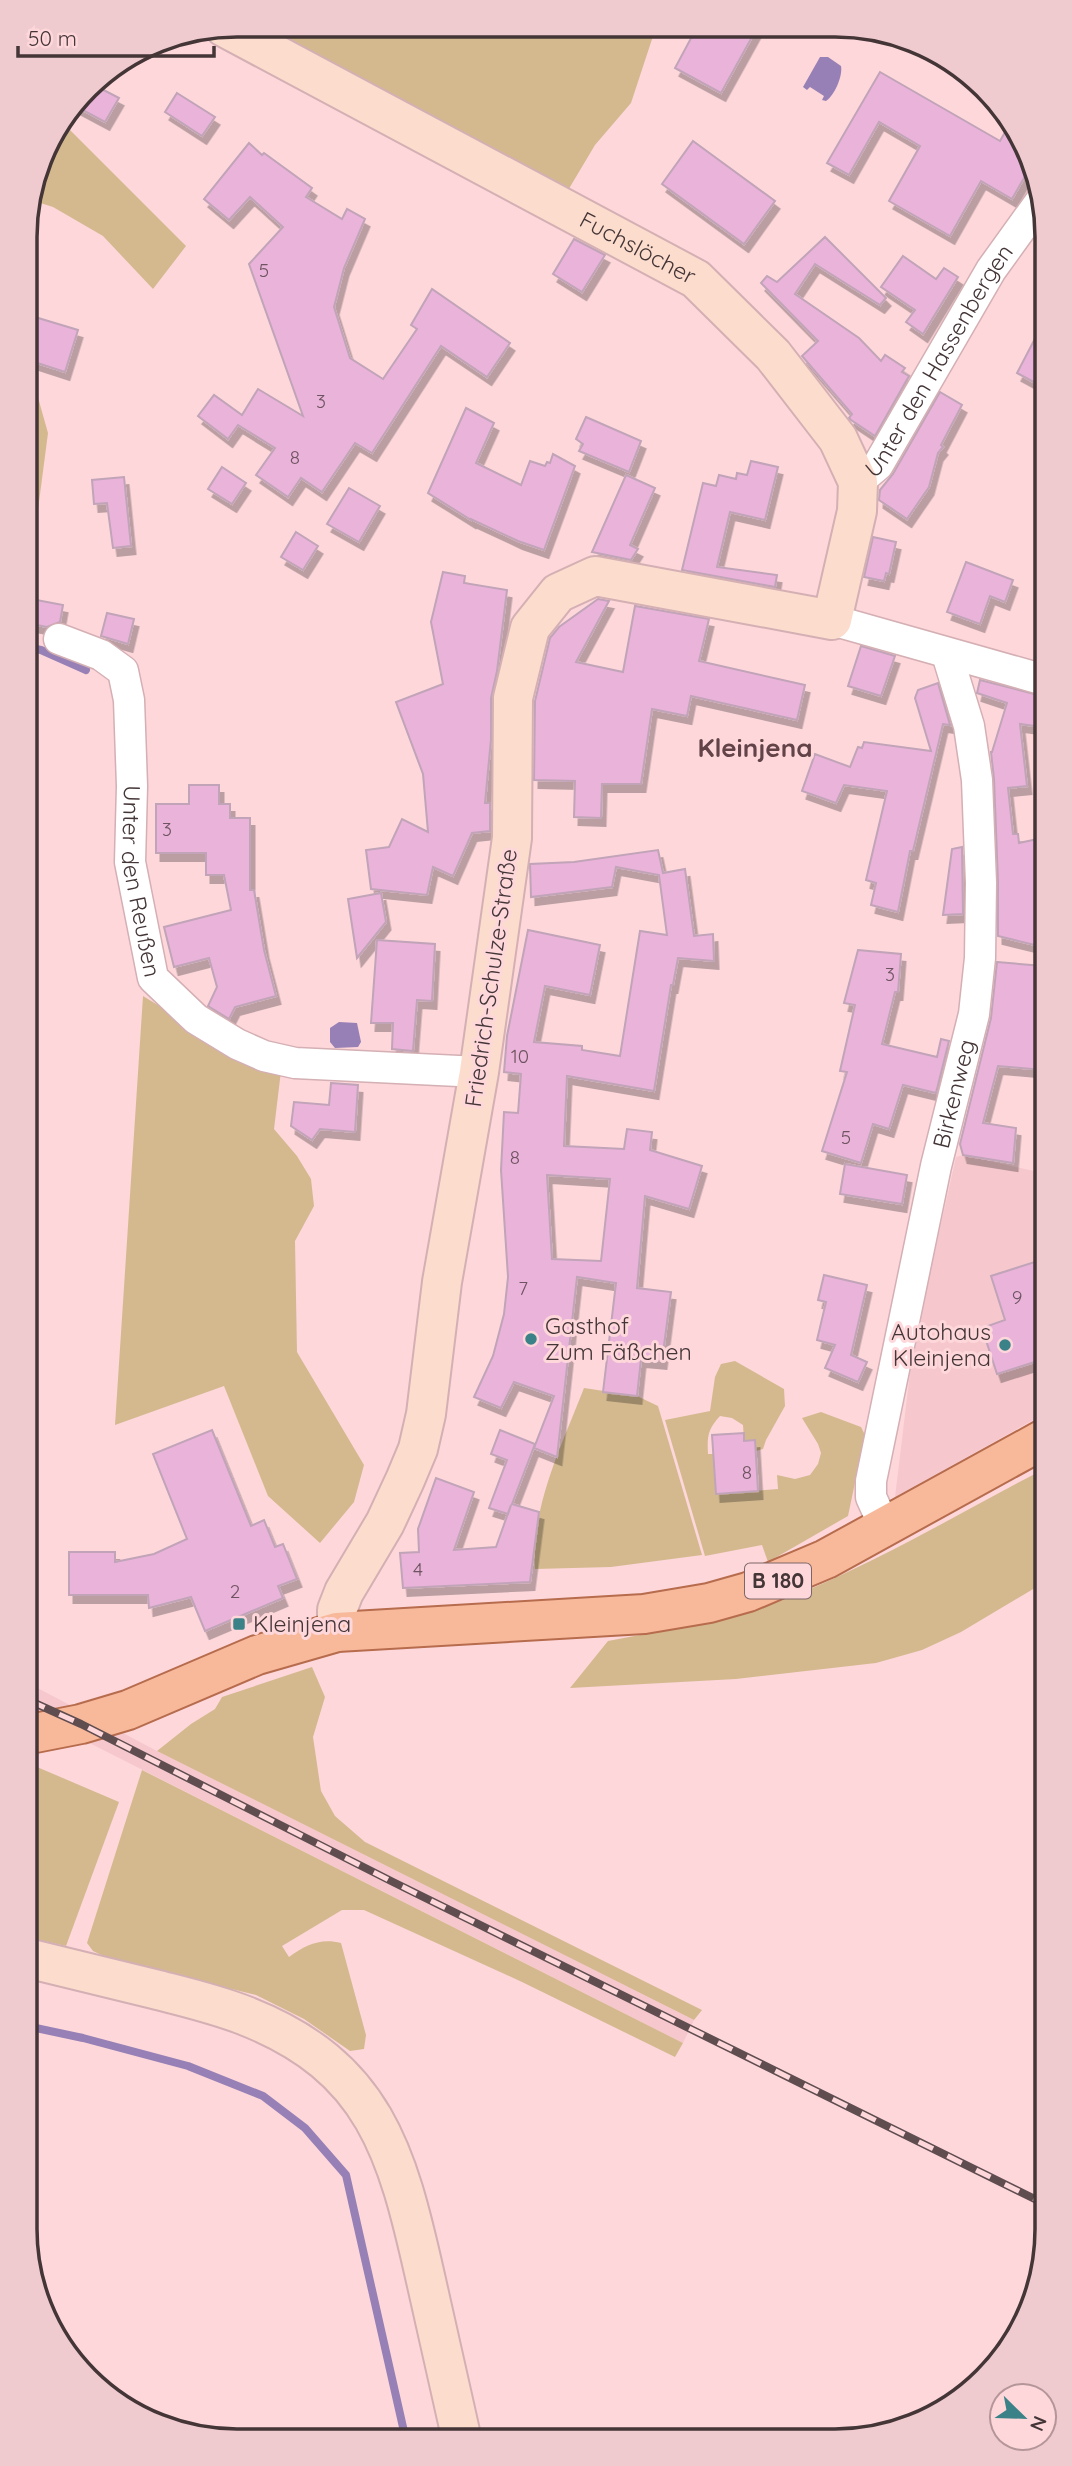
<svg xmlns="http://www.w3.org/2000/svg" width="1072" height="2466" viewBox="0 0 1072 2466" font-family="Quicksand,sans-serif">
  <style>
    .built { fill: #f6c8cd }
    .green { fill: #d4b98f }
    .water { fill: #9680b5 }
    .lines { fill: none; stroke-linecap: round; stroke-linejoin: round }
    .stream { stroke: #9680b5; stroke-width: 8 }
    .building { fill: #eab3da; stroke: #c1a4b8; stroke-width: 2; fill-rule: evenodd; filter: url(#shadow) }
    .street-casing { stroke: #d4afb3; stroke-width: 33 }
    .secondary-casing { stroke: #d4afb3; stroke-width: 42 }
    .primary-casing { stroke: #b66c4d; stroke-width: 42 }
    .street { stroke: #fff; stroke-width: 30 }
    .secondary { stroke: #fbdccd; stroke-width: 38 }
    .primary { stroke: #f8b99b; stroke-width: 38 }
    .rail-casing { stroke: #604d50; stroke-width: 8 }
    .rail { stroke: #fed7db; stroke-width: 5; stroke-dasharray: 16; stroke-linecap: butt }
    .poi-dot { fill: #3a8287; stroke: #fed7db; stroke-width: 2.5 }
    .labels { text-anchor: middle; stroke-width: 6; stroke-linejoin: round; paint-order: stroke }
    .number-label { font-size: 19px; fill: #6e5460 }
    .shield { fill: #fed7db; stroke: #7c6668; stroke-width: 2 }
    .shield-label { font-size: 21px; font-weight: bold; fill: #443537 }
    .street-label { font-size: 23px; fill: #443537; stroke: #fed7db }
    .poi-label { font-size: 23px; fill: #443537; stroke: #fed7db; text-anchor: start }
    .quarter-label { font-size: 26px; font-weight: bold; fill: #624347; stroke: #fed7db }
    .rim { fill: none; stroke: #443537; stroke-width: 3.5 }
  </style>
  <defs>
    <filter id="shadow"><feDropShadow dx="4.5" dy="8" stdDeviation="0" flood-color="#0004"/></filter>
  </defs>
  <rect width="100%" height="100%" fill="#fed7db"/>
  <g class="built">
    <path d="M 963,1155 L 1043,1173 L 1044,1414 L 895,1497 L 913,1348 L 956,1157 Z"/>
    <path d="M 30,1684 L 157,1751 L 694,2020 L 683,2043 L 30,1713 Z"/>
  </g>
  <g class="green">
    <path d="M 236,25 L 656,27 L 631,103 L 595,145 L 567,192 Z"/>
    <path d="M 62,122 L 186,246 L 153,289 L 103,236 L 53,207 L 31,200 L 47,142 Z"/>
    <path d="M 26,388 L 37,394 L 48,433 L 36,525 L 26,541 Z"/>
    <path d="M 143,996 L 243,1057 L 281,1071 L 274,1129 L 297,1156 L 311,1179 L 314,1206 L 295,1241 L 297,1352 L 364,1465 L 354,1502 L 320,1543 L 268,1496 L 224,1386 L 115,1425 Z"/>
    <path d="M 735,1361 L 784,1389 L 785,1406 L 766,1440 L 763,1449 L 756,1451 L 755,1440 L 744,1441 L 743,1425 L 732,1418 L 720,1416 C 708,1429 707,1436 708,1454 L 713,1454 L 717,1494 L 778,1489 L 777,1475 L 795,1479 L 810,1475 L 818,1464 L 821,1453 L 818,1444 L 802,1418 L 821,1412 L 861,1427 L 865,1435 L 848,1516 L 768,1562 L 762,1545 L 705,1556 L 665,1420 L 710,1411 L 715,1377 L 721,1364 Z"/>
    <path d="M 584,1388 L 637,1396 L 658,1406 L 702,1555 L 611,1567 L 535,1569 C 531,1506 562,1445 584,1388 Z"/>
    <path d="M 1044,1469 L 1045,1582 L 961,1632 L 922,1650 L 876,1663 L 736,1679 L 570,1688 L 608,1641 C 673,1629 739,1619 801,1593 C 884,1558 964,1511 1044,1469 Z"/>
    <path d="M 312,1667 L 325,1697 L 313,1737 L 321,1791 L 335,1816 L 365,1842 L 702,2010 L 694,2020 L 157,1751 L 191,1724 L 215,1709 L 222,1697 Z"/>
    <path d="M 30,1764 L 119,1802 L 66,1946 L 31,1938 Z"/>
    <path d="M 142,1770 L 683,2043 L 675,2057 L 522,1982 L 364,1910 L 342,1910 L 282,1946 L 289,1957 C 306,1945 320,1938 341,1943 L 366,2035 L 364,2049 L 350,2051 L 304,2019 L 256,1995 L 110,1959 L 93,1951 L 87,1943 Z"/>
  </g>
  <g class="water">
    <path d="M 820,57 L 828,57 L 841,66 C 843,75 835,95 826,101 L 822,100 L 824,96 L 810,87 L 807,90 L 803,87 Z"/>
    <path d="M 339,1022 L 357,1023 L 361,1042 L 358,1047 L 335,1048 L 330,1042 L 330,1028 Z"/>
  </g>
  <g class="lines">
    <g class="stream">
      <path d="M 26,647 L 41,650 L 86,670"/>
      <path d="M 31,2027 L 83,2038 L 188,2066 L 263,2096 L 305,2128 L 346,2175 L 405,2436"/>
    </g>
  </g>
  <g class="building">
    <path d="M 697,27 L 757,28 L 721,93 L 675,68 Z"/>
    <path d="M 880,72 L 1000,141 L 1012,120 L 1032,164 L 1012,199 L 981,181 L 950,236 L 889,201 L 920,146 L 879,122 L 849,175 L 827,163 Z"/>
    <path d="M 92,84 L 119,98 L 105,122 L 75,106 Z"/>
    <path d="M 177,93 L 215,117 L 202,136 L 165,112 Z"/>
    <path d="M 693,141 L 775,201 L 744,244 L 662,184 Z"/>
    <path d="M 249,143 L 262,155 L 264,153 L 312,188 L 306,197 L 342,219 L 347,209 L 365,219 L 344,268 L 334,307 L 350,358 L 383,379 L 417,329 L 411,325 L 432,289 L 510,343 L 487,377 L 441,346 L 372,453 L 355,443 L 322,492 L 301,478 L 288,497 L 256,475 L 275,448 L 238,425 L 228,439 L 198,416 L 214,395 L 242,415 L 258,389 L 303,416 L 249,264 L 283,227 L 250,197 L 229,220 L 204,199 Z"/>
    <path d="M 825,237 L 886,298 L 880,305 L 815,264 L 795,294 L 859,338 L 881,361 L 885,355 L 905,368 L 902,372 L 909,376 L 875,436 L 851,420 L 849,418 L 852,414 L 802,356 L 818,341 L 761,283 L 767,276 L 777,282 Z"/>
    <path d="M 574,239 L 605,255 L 582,292 L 553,274 Z"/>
    <path d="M 903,256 L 936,279 L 944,268 L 958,277 L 923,334 L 906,322 L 915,310 L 881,287 Z"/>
    <path d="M 25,314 L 78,330 L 65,372 L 25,359 Z"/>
    <path d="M 1041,327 L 1041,386 L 1017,373 Z"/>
    <path d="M 940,392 L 962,405 L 941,445 L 943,447 L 938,453 L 929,487 L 907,519 L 879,500 L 880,490 L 893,474 Z"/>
    <path d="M 466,408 L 494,423 L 476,463 L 521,485 L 530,461 L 545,466 L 547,462 L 550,463 L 553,454 L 575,466 L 544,550 L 518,541 L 471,519 L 471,520 L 428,493 Z"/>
    <path d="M 586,417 L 641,441 L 629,472 L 579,451 L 583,444 L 576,439 Z"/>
    <path d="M 751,461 L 778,467 L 765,520 L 730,512 L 717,567 L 777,575 L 775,587 L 682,570 L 703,483 L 716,486 L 719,475 L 736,479 L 737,473 L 747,475 Z"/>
    <path d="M 222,467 L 246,483 L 232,504 L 208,489 Z"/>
    <path d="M 626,475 L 655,488 L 630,545 L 638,549 L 631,560 L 592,552 Z"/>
    <path d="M 124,477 L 131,546 L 113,548 L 107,503 L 94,504 L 92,480 Z"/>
    <path d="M 349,488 L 380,506 L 359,542 L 327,524 Z"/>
    <path d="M 296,532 L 318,546 L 303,570 L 281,557 Z"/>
    <path d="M 873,537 L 896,542 L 889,574 L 886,573 L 884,581 L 864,577 Z"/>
    <path d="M 966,562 L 1013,580 L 1005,602 L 990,596 L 980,624 L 947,612 Z"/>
    <path d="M 443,572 L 465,576 L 464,583 L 507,590 L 497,671 L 491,698 L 491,739 L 485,803 L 490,803 L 490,831 L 472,833 L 453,876 L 433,867 L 427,895 L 371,889 L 366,850 L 389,847 L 402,819 L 428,832 L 423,774 L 396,702 L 443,684 L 431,622 Z"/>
    <path d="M 26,598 L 63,605 L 60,622 L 47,627 L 26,623 Z"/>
    <path d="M 598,599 L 609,601 L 576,662 L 623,672 L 635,606 L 709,619 L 699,661 L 805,685 L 797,720 L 691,696 L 687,716 L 652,709 L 641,784 L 602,784 L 601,818 L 574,817 L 575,781 L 534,780 L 535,701 L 550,638 L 559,627 Z"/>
    <path d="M 107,613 L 134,619 L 128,644 L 101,636 Z"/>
    <path d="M 861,646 L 895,656 L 881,696 L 848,686 Z"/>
    <path d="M 980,680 L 1042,696 L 1042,727 L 1020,724 L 1027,786 L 1008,788 L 1013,834 L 1018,834 L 1019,843 L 1042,838 L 1043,947 L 998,936 L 998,882 L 994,779 L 991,752 L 992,752 L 1007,703 L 977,693 Z"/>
    <path d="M 938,683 L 950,725 L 943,724 L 913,851 L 910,851 L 898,912 L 871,905 L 876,883 L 866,880 L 887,791 L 844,785 L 836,803 L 802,791 L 815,754 L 850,767 L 858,747 L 862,748 L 864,742 L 931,751 L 915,698 L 918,690 Z"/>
    <path d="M 189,785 L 219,785 L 219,804 L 230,804 L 230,818 L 250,818 L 250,890 L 254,890 L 264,950 L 276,996 L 235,1007 L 229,1019 L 208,1006 L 217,987 L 209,958 L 174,967 L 164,927 L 231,910 L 224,875 L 206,875 L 206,853 L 156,853 L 156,804 L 189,804 Z"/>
    <path d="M 962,847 L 963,914 L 943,915 L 952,849 Z"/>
    <path d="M 658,850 L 663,873 L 685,869 L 694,936 L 713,934 L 714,961 L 678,958 L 673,985 L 671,985 L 654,1091 L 567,1076 L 564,1146 L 624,1149 L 627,1129 L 652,1132 L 650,1150 L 702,1166 L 689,1209 L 645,1196 L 637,1288 L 671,1292 L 662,1361 L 641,1359 L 637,1396 L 603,1392 L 616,1283 L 577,1277 L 557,1457 L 534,1448 L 554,1396 L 514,1382 L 501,1408 L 474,1397 L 493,1356 L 504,1314 L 508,1277 L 501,1170 L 504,1112 L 518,1113 L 521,1074 L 504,1072 L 507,1036 L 528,930 L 600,945 L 590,995 L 545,986 L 534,1042 L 582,1046 L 582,1050 L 620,1056 L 640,931 L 667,935 L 659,875 L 616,867 L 612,887 L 531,897 L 530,864 L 574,862 ZM 547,1175 L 610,1179 L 601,1261 L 552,1259 Z"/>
    <path d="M 381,893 L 386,922 L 357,958 L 348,899 Z"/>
    <path d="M 377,940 L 435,944 L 432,1001 L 417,1000 L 413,1051 L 392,1049 L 393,1023 L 371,1023 Z"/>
    <path d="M 858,950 L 901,954 L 898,992 L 895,992 L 882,1044 L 937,1057 L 941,1039 L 949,1041 L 936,1093 L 903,1085 L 889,1129 L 873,1124 L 861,1163 L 822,1151 L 847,1072 L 840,1071 L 855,1005 L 844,1003 Z"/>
    <path d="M 997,962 L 1043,966 L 1043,1070 L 998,1066 L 983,1123 L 1016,1128 L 1013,1163 L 963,1155 L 960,1144 L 991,1018 Z"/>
    <path d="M 331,1083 L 358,1085 L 355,1132 L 320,1129 L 312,1140 L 291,1126 L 294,1102 L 329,1105 Z"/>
    <path d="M 845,1164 L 907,1175 L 902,1204 L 840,1194 Z"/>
    <path d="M 1044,1259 L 1044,1333 L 1037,1336 L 1044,1359 L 997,1374 L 982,1328 L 1005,1320 L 991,1276 Z"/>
    <path d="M 824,1275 L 867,1285 L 851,1355 L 867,1362 L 858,1382 L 825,1368 L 835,1345 L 817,1340 L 826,1302 L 818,1300 Z"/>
    <path d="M 212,1430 L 251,1526 L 264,1520 L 275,1547 L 283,1544 L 297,1579 L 278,1586 L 283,1598 L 205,1631 L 191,1597 L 149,1608 L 148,1595 L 69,1595 L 69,1552 L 115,1552 L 115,1562 L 154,1554 L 187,1539 L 153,1454 Z"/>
    <path d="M 500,1430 L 535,1444 L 512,1504 L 539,1512 L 530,1582 L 403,1588 L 400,1553 L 419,1552 L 418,1529 L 436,1478 L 474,1492 L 454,1550 L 496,1547 L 511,1505 L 508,1514 L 489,1508 L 507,1460 L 491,1454 Z"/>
    <path d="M 744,1433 L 744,1441 L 755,1440 L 758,1491 L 716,1494 L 712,1435 Z"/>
  </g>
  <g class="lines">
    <g class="street-casing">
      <g id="street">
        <path id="s1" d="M 858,482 L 878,465 L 991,270 L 1040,202"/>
        <path d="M 832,620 L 1041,679"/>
        <path id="s2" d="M 59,639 L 101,655 L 123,671 L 129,700 L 132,786 L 130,862 L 153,978 L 196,1019 L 237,1044 L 264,1056 L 295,1063 L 479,1072"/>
        <path id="s3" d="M 885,1528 L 871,1497 L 871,1481 L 936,1166 L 974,1014 L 980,958 L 981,883 L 977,780 L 969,726 L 947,654"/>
      </g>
    </g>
    <g class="secondary-casing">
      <g id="secondary">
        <path id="s4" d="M 224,27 L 696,279 L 773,355 L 838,439 L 858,482 L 857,511 L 832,620 L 595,576 L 558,593 L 530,628 L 513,698 L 512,838 L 479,1072 L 442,1282 L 426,1414 L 418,1449 L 405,1480 L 385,1523 L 344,1592 L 337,1610 L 337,1632"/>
        <path d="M 31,1959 C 72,1969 113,1979 154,1989 C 185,1997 216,2004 246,2016 C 375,2067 397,2152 425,2276 C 437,2329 449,2383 461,2436"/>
      </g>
    </g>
    <g class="primary-casing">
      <path id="primary" d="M 30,1734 L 81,1724 L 128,1710 L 257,1655 L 337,1632 L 644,1614 L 709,1603 L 748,1592 L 826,1559 L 1044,1439"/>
    </g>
    <use href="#street" class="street"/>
    <use href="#secondary" class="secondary"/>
    <use href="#primary" class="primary"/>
    <g class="rail-casing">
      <path id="rail" d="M 30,1701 L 81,1724 L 393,1882 L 1047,2205"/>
    </g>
    <use href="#rail" class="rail"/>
  </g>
  <g class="poi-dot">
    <circle cx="531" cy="1339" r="7"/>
    <circle cx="1005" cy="1345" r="7"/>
    <rect x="232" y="1617" width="14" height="14" rx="3.5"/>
  </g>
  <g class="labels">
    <g class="number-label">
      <text x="264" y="277">5</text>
      <text x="321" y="408">3</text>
      <text x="295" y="464">8</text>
      <text x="167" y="836">3</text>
      <text x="890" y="981">3</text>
      <text x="520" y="1063">10</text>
      <text x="846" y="1144">5</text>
      <text x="515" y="1164">8</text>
      <text x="523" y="1295">7</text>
      <text x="1017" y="1304">9</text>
      <text x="747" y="1479">8</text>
      <text x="418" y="1576">4</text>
      <text x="235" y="1598">2</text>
    </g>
    <rect class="shield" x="745" y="1563.5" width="66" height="35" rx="5"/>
    <g class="shield-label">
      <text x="778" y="1588">B 180</text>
    </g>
    <g class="street-label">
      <text dy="8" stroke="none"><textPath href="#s4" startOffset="469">Fuchslöcher</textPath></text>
      <text dy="8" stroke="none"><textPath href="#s1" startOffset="147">Unter den Hassenbergen</textPath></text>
      <text dy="8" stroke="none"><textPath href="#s2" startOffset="284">Unter den Reußen</textPath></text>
      <text transform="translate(491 978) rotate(-82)" y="8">Friedrich-Schulze-Straße</text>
      <text dy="8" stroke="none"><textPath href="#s3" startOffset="446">Birkenweg</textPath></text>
    </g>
    <g class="poi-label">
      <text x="545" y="1334">Gasthof<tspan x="545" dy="26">Zum Fäßchen</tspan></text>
      <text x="991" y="1340" text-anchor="end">Autohaus<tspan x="991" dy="26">Kleinjena</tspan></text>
      <text x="253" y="1632">Kleinjena</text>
    </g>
    <g class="quarter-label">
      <text x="755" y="757">Kleinjena</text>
    </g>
  </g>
  <path d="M0 0H1072V2466H0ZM237 37H835A200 200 0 0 1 1035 237V2229A200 200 0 0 1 835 2429H237A200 200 0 0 1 37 2229V237A200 200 0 0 1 237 37Z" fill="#efcace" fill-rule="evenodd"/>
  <path class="rim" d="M237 37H835A200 200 0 0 1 1035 237V2229A200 200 0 0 1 835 2429H237A200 200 0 0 1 37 2229V237A200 200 0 0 1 237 37Z"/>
  <g transform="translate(1023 2417) rotate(113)"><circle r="33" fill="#fed7db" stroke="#b49699" stroke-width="2"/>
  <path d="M0-5L12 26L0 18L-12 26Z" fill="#3a8287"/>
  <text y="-10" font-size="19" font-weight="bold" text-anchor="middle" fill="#443537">N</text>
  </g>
  <path d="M18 46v10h196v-10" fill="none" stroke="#443537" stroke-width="3.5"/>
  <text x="28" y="46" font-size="21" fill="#443537" stroke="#fed7db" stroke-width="5" paint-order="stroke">50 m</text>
</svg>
